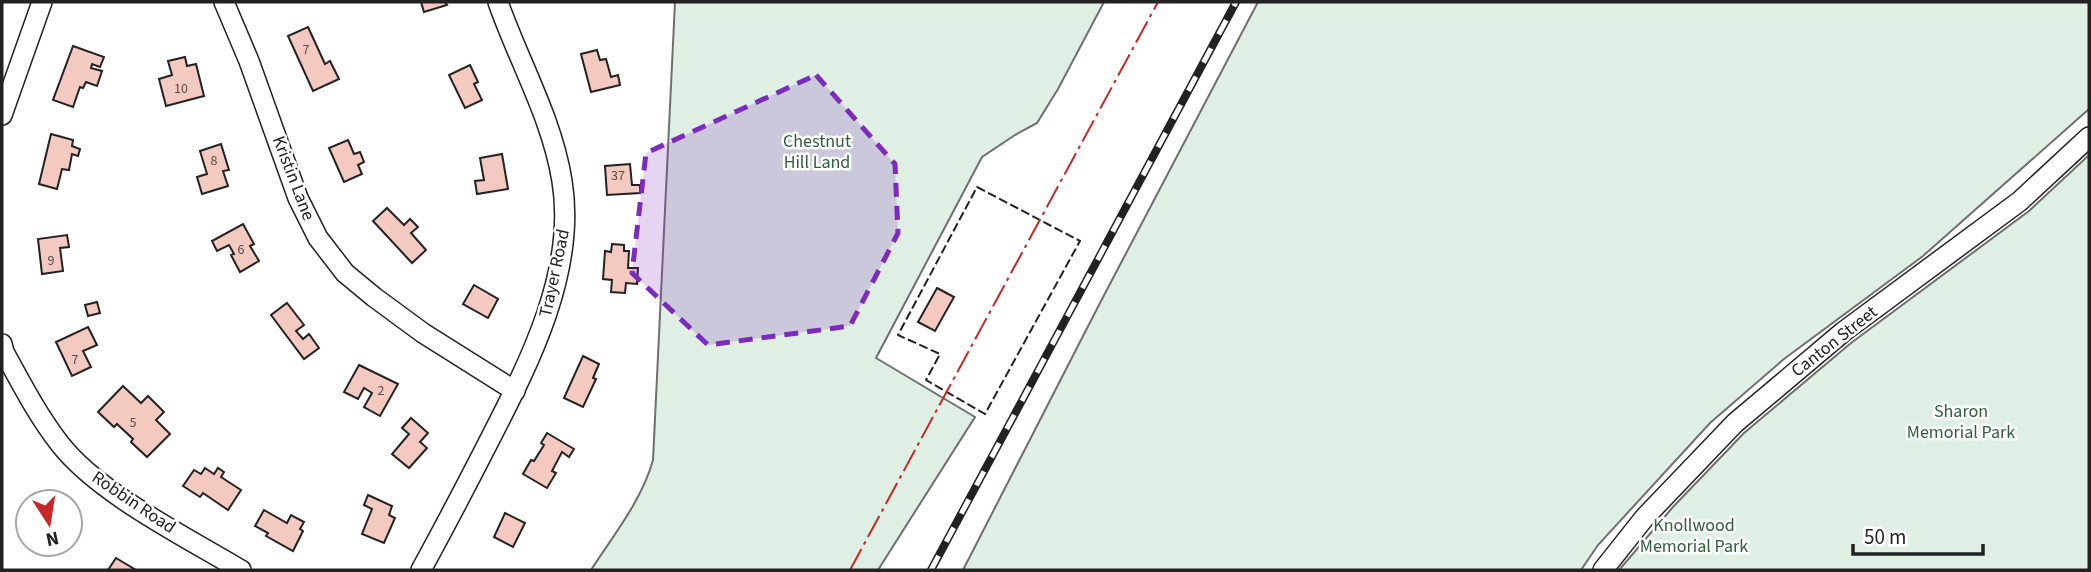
<svg xmlns="http://www.w3.org/2000/svg" width="2091" height="572" viewBox="0 0 2091 572" font-family="'Source Sans 3',sans-serif">
  <style>
    .green { fill: #e0efe3; stroke: #6f6f6f; stroke-width: 2 }
    .building { fill: #f3c9c0; stroke: #222; stroke-width: 2 }
    .lines { fill: none; stroke-linecap: round; stroke-linejoin: round }
    .minor-casing { stroke: #222; stroke-width: 22 }
    .minor { stroke: #fff; stroke-width: 19 }
    .rail-casing { stroke: #222; stroke-width: 8 }
    .rail { stroke: #fff; stroke-width: 5; stroke-dasharray: 16; stroke-linecap: butt }
    .fence { stroke: #222; stroke-width: 2; stroke-dasharray: 9 3.5; stroke-linecap: butt }
    .power { stroke: #c62828; stroke-width: 2; stroke-dasharray: 24 5 3.5 5; stroke-linecap: butt }
    .marked { fill: #7b2cbf; fill-opacity: 0.2; stroke: #7b2cbf; stroke-width: 5; stroke-dasharray: 14 9; stroke-linejoin: round }
    .labels { text-anchor: middle; stroke-width: 5; stroke-linejoin: round; paint-order: stroke }
    .number-label { font-size: 14px; fill: #564c4a }
    .park-label { font-size: 18px; fill: #2f5e38; stroke: #fff }
    .street-label { font-size: 18px; fill: #222; stroke: #fff }
  </style>
  <rect width="100%" height="100%" fill="#fff"/>
  <g class="green">
    <path d="M 675,2 L 1104,2 L 1058,89 L 1037,123 L 1015,135 L 982,157 L 876,358 L 975,417 L 878,570 L 591,570 C 613,536 642,500 653,460 Z"/>
    <path d="M 1258,2 L 2089,2 L 2089,109 L 1923,256 L 1784,359 L 1710,423 L 1598,545 L 1581,570 L 963,570 L 1101,301 Z"/>
    <path d="M 2089,155 L 2089,570 L 1619,570 L 1672,508 L 1744,433 L 1851,343 L 2029,211 Z"/>
  </g>
  <g class="building">
    <path d="M 421,2 L 445,2 L 447,5 L 424,12 Z"/>
    <path d="M 308,27 L 325,64 L 330,61 L 339,79 L 313,91 L 288,36 Z"/>
    <path d="M 73,46 L 104,57 L 100,67 L 92,64 L 91,68 L 102,71 L 97,86 L 86,82 L 83,88 L 80,87 L 73,107 L 53,100 Z"/>
    <path d="M 597,50 L 600,60 L 606,59 L 611,77 L 618,75 L 620,85 L 591,92 L 581,54 Z"/>
    <path d="M 185,57 L 187,66 L 196,64 L 204,96 L 166,106 L 159,79 L 172,75 L 168,61 Z"/>
    <path d="M 470,65 L 478,82 L 474,84 L 482,100 L 465,108 L 449,75 Z"/>
    <path d="M 51,134 L 73,140 L 72,146 L 80,149 L 78,156 L 72,154 L 69,170 L 62,169 L 57,189 L 39,184 Z"/>
    <path d="M 348,140 L 354,154 L 360,152 L 364,162 L 358,165 L 362,174 L 344,182 L 329,148 Z"/>
    <path d="M 221,144 L 229,170 L 223,171 L 228,186 L 202,194 L 197,177 L 207,174 L 200,151 Z"/>
    <path d="M 502,154 L 508,189 L 477,194 L 475,181 L 484,180 L 480,158 Z"/>
    <path d="M 630,164 L 632,185 L 640,185 L 640,193 L 607,195 L 605,166 Z"/>
    <path d="M 387,208 L 404,225 L 410,219 L 418,227 L 411,233 L 426,250 L 412,263 L 373,221 Z"/>
    <path d="M 243,224 L 254,244 L 250,246 L 259,261 L 240,272 L 231,255 L 234,254 L 229,245 L 217,251 L 212,241 Z"/>
    <path d="M 67,235 L 69,247 L 60,248 L 63,271 L 42,274 L 38,239 Z"/>
    <path d="M 612,244 L 624,245 L 624,251 L 629,251 L 628,268 L 638,268 L 637,284 L 626,283 L 625,293 L 611,292 L 612,280 L 603,279 L 605,251 L 611,252 Z"/>
    <path d="M 474,285 L 498,299 L 488,318 L 463,304 Z"/>
    <path d="M 937,288 L 954,297 L 935,331 L 918,322 Z"/>
    <path d="M 97,302 L 100,313 L 88,316 L 85,305 Z"/>
    <path d="M 287,303 L 304,325 L 296,331 L 303,339 L 309,334 L 319,348 L 304,359 L 271,315 Z"/>
    <path d="M 88,327 L 97,345 L 83,351 L 91,367 L 72,376 L 56,342 Z"/>
    <path d="M 583,356 L 599,364 L 593,378 L 596,379 L 583,407 L 564,398 Z"/>
    <path d="M 359,365 L 398,384 L 380,416 L 364,407 L 372,393 L 364,388 L 358,399 L 344,392 Z"/>
    <path d="M 123,386 L 141,403 L 148,396 L 164,412 L 156,420 L 170,434 L 147,457 L 131,442 L 133,439 L 117,424 L 114,427 L 98,412 Z"/>
    <path d="M 411,418 L 428,433 L 420,442 L 427,448 L 409,468 L 392,454 L 409,434 L 402,428 Z"/>
    <path d="M 547,433 L 574,449 L 569,457 L 562,452 L 552,471 L 556,473 L 547,488 L 523,474 L 531,460 L 534,461 L 544,445 L 541,443 Z"/>
    <path d="M 205,468 L 214,474 L 218,468 L 224,472 L 221,477 L 241,490 L 228,510 L 203,493 L 200,497 L 183,486 L 194,470 L 201,474 Z"/>
    <path d="M 368,495 L 392,506 L 389,515 L 395,518 L 384,543 L 362,534 L 372,509 L 364,505 Z"/>
    <path d="M 264,510 L 287,523 L 291,515 L 304,522 L 300,529 L 303,531 L 293,551 L 266,536 L 268,533 L 255,526 Z"/>
    <path d="M 505,513 L 525,523 L 513,547 L 494,537 Z"/>
    <path d="M 116,558 L 136,570 L 108,570 Z"/>
  </g>
  <g class="lines">
    <g class="minor-casing">
      <g id="minor">
        <path d="M 224,2 L 249,61 L 298,198 L 318,238 L 345,273 L 374,297 L 423,333 L 515,391"/>
        <path d="M 2,115 L 42,2"/>
        <path d="M 2,344 L 4,352 C 21,383 38,416 60,444 C 99,494 186,537 241,570"/>
        <path d="M 421,570 C 444,528 466,486 488,443 C 528,365 577,272 562,181 C 552,118 519,62 498,2"/>
        <path d="M 1603,570 L 1645,517 L 1735,423 L 1843,332 L 2020,201 L 2089,137"/>
      </g>
    </g>
    <use href="#minor" class="minor"/>
    <g class="rail-casing">
      <path id="rail" d="M 931,570 L 1236,2"/>
    </g>
    <use href="#rail" class="rail"/>
    <path class="fence" d="M 977,187 L 1080,241 L 985,414 L 926,380 L 940,354 L 898,335 Z"/>
    <path class="power" d="M 850,570 L 1158,2"/>
  </g>
  <path class="marked" d="M 816,75 L 895,164 L 898,233 L 850,326 L 708,345 L 632,273 L 646,153 Z"/>
  <g class="labels">
    <g class="number-label">
      <text x="306" y="54">7</text>
      <text x="181" y="93">10</text>
      <text x="214" y="165">8</text>
      <text x="618" y="180">37</text>
      <text x="241" y="254">6</text>
      <text x="51" y="265">9</text>
      <text x="75" y="364">7</text>
      <text x="381" y="395">2</text>
      <text x="133" y="427">5</text>
    </g>
    <g class="park-label">
      <text x="817" y="147">Chestnut<tspan x="817" dy="21">Hill Land</tspan></text>
      <text x="1961" y="417">Sharon<tspan x="1961" dy="21">Memorial Park</tspan></text>
      <text x="1694" y="531">Knollwood<tspan x="1694" dy="21">Memorial Park</tspan></text>
    </g>
    <g class="street-label">
      <text transform="translate(294 178) rotate(69)" y="6">Kristin Lane</text>
      <text transform="translate(554 273) rotate(-78)" y="6">Trayer Road</text>
      <text transform="translate(1834 341) rotate(-38)" y="6">Canton Street</text>
      <text transform="translate(134 502) rotate(34)" y="6">Robbin Road</text>
    </g>
  </g>
  <rect width="2091" height="572" fill="none" stroke="#222222" stroke-width="7"/>
  <g transform="translate(49 523) rotate(168)"><circle r="33" fill="#ffffff" stroke="#a7a7a7" stroke-width="2"/>
  <path d="M0-5L12 26L0 18L-12 26Z" fill="#c62828"/>
  <text y="-10" font-size="19" font-weight="bold" text-anchor="middle" fill="#222222">N</text>
  </g>
  <path d="M1853 544v10h130v-10" fill="none" stroke="#222222" stroke-width="3.5"/>
  <text x="1864" y="544" font-size="21" fill="#222222" stroke="#ffffff" stroke-width="5" paint-order="stroke">50 m</text>
</svg>
